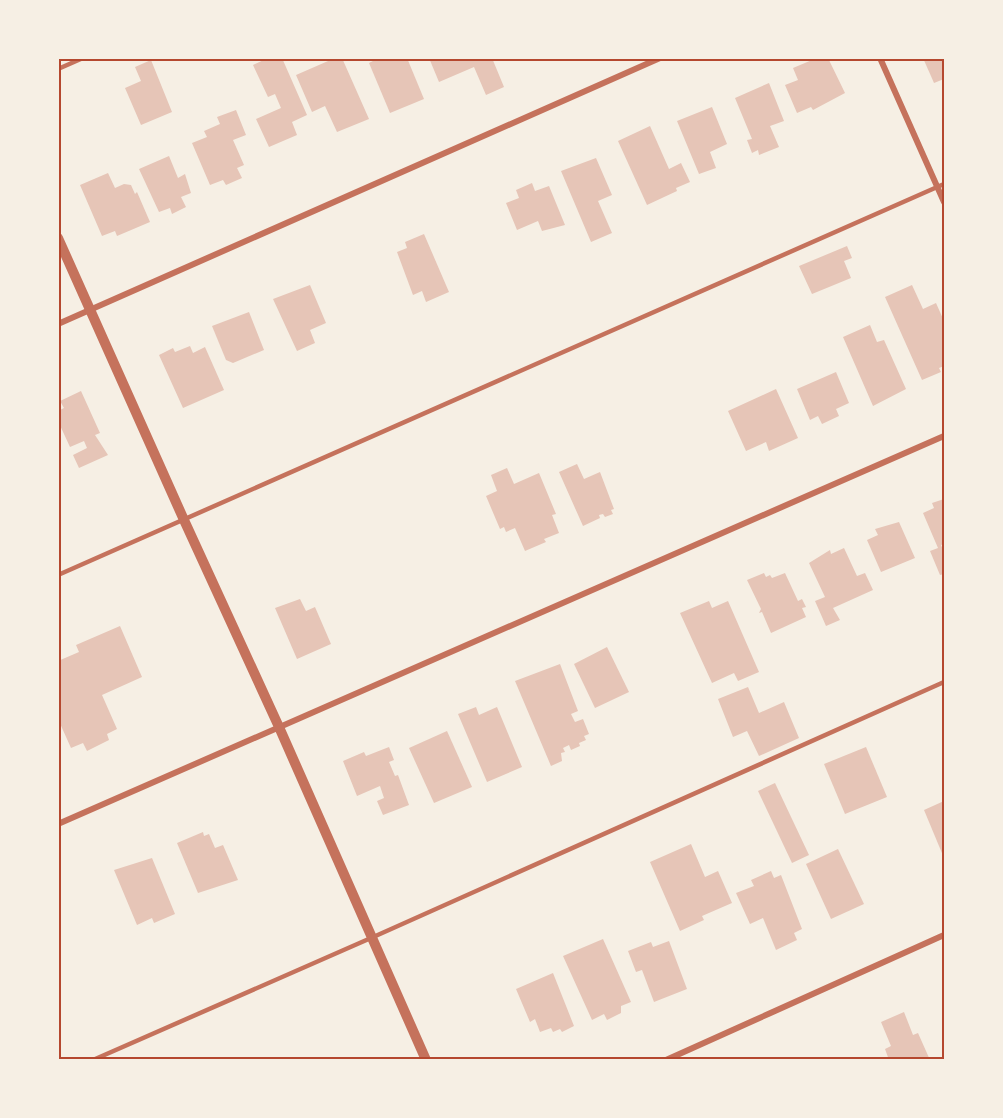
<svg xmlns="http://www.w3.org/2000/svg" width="1003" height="1118" viewBox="0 0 1003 1118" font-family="Rubik,sans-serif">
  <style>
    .building { fill: #e6c5b7 }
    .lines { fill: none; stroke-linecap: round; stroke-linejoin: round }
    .service { stroke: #c5725c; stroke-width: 4.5 }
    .minor { stroke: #c5725c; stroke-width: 6 }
    .tertiary { stroke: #c5725c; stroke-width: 10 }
    .neatline { fill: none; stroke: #b5482f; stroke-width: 2 }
  </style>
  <rect width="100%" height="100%" fill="#f6efe4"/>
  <g class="building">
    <path d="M 268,58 L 282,58 L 307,115 L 292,122 L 297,135 L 269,147 L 256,119 L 281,108 L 275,94 L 268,97 L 253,65 Z"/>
    <path d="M 335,58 L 342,58 L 369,119 L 337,132 L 325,106 L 312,112 L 296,75 Z"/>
    <path d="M 379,58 L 407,58 L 424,99 L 390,113 L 369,63 Z"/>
    <path d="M 429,58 L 492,58 L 504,87 L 486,95 L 474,67 L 439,82 Z"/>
    <path d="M 811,58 L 828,58 L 845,93 L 813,110 L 811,107 L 797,113 L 785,85 L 798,80 L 793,68 L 812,60 Z"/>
    <path d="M 923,58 L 944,58 L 944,79 L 934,83 Z"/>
    <path d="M 151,60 L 172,112 L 141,125 L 125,88 L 141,81 L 135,67 Z"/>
    <path d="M 769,83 L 784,121 L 770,126 L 779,147 L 759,155 L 758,150 L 752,153 L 747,140 L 752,139 L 735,98 Z"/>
    <path d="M 712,107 L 727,144 L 710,152 L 716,168 L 699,174 L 677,121 Z"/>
    <path d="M 236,110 L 246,135 L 233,140 L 244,165 L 237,168 L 242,178 L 226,185 L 223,180 L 210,185 L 192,143 L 207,137 L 204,131 L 220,124 L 217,117 Z"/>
    <path d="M 650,126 L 669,169 L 681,163 L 690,182 L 676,188 L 677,191 L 647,205 L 618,141 Z"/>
    <path d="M 169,156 L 178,178 L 185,174 L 191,193 L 181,197 L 186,207 L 172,214 L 170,208 L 159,212 L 139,169 Z"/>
    <path d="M 596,158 L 612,195 L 598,201 L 612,233 L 591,242 L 561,171 Z"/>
    <path d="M 108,173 L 115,188 L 124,184 L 131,185 L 135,194 L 137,192 L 150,222 L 117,236 L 115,231 L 102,236 L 80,185 Z"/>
    <path d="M 532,183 L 535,191 L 549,186 L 565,225 L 542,231 L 538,221 L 517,230 L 506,203 L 519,198 L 516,190 Z"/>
    <path d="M 424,234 L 449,292 L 426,302 L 422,291 L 413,295 L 397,252 L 407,248 L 405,242 Z"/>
    <path d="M 847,246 L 852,258 L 844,261 L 851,278 L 812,294 L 799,266 Z"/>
    <path d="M 310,285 L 326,323 L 310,330 L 315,343 L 297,351 L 273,299 Z"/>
    <path d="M 912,285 L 923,309 L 936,303 L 944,321 L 944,366 L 939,368 L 941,372 L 922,380 L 885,297 Z"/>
    <path d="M 249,312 L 264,350 L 233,363 L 226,360 L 212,326 Z"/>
    <path d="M 870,325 L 877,342 L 884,340 L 906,389 L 873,406 L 843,337 Z"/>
    <path d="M 190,346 L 193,353 L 205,347 L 224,390 L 183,408 L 159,355 L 173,348 L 175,352 Z"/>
    <path d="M 836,372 L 849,403 L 836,409 L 839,416 L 822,424 L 818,416 L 810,420 L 797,389 Z"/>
    <path d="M 776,389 L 798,438 L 769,451 L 766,442 L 746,451 L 728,411 Z"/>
    <path d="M 81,391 L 100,433 L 95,435 L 108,455 L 79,468 L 73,455 L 87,448 L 84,441 L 70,447 L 58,421 L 58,411 L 64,408 L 60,401 Z"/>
    <path d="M 577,464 L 584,479 L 600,472 L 614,509 L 611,510 L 613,514 L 605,517 L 603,514 L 599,515 L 600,518 L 583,526 L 559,472 Z"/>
    <path d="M 507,468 L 514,484 L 539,473 L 556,514 L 552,515 L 559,533 L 544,539 L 546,542 L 525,551 L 515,528 L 506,532 L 504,527 L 500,529 L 486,496 L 497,491 L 491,475 Z"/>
    <path d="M 944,499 L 944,544 L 941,545 L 944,552 L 944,574 L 940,575 L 930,551 L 938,548 L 923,513 L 934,508 L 932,503 Z"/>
    <path d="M 899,522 L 915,558 L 881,572 L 867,540 L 878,535 L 875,529 Z"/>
    <path d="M 844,548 L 857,576 L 865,573 L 873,590 L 833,608 L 840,620 L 826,626 L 815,601 L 825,597 L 809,563 L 830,550 L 831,554 Z"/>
    <path d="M 764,573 L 766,577 L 770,575 L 772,578 L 785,573 L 798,601 L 802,599 L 806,607 L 802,608 L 806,617 L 771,633 L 762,612 L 759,613 L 761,609 L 747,580 Z"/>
    <path d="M 300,599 L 306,611 L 315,607 L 331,644 L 297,659 L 275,608 Z"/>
    <path d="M 709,601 L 712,608 L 728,601 L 759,672 L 738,681 L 734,673 L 712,683 L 680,613 Z"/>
    <path d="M 120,626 L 142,677 L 102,695 L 117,729 L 107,734 L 109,740 L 87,751 L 83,743 L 71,748 L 58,719 L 58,661 L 79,652 L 76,645 Z"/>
    <path d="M 607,647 L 629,692 L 595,708 L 574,664 Z"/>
    <path d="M 560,664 L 578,711 L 571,714 L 575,722 L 583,719 L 589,734 L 584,736 L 586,740 L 579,743 L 580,746 L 571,750 L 569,745 L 563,748 L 565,752 L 561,753 L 562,761 L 551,766 L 515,681 Z"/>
    <path d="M 748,687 L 759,713 L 784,702 L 799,738 L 759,756 L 747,731 L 733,737 L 718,699 Z"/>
    <path d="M 476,707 L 479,715 L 497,707 L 522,767 L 487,782 L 458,714 Z"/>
    <path d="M 447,731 L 472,787 L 434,803 L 409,748 Z"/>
    <path d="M 389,747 L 394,760 L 389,762 L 395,776 L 398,775 L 409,805 L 383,815 L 377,801 L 384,798 L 380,786 L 357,796 L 343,761 L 364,752 L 366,756 Z"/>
    <path d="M 866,747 L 887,797 L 845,814 L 824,764 Z"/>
    <path d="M 775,783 L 809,855 L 792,863 L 758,791 Z"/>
    <path d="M 944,801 L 944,858 L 924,810 Z"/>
    <path d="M 203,832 L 204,836 L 209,834 L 215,848 L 223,845 L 238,880 L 198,893 L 177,843 Z"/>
    <path d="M 691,844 L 705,877 L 718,871 L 732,903 L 702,916 L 704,920 L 680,931 L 650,862 Z"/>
    <path d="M 838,849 L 864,904 L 831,919 L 806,864 Z"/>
    <path d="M 152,858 L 175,914 L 154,923 L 152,918 L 137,925 L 114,870 Z"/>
    <path d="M 771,871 L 774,878 L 781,875 L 802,929 L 794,933 L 797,940 L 776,950 L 763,918 L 750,924 L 736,893 L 754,886 L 751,880 Z"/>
    <path d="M 603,939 L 631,1002 L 621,1006 L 621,1013 L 607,1020 L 604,1014 L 592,1020 L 563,956 Z"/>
    <path d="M 669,941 L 687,989 L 654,1002 L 642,970 L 636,972 L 628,951 L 651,942 L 653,947 Z"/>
    <path d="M 553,973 L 574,1026 L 562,1032 L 560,1029 L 553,1032 L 551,1028 L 540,1032 L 535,1019 L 530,1022 L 516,989 Z"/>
    <path d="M 904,1012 L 913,1035 L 918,1033 L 930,1060 L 889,1060 L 885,1049 L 891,1046 L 881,1022 Z"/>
  </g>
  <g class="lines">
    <g class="service">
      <path d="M 58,69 L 83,58"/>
      <path d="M 58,575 L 944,184"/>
      <path d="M 93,1060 L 371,938 L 944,682"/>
    </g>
    <g class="minor">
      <path d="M 880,58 L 944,202"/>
      <path d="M 58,324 L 660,58"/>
      <path d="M 58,824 L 944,436"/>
      <path d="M 666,1060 L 944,935"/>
    </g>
    <path class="tertiary" d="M 58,238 L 184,520 L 279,727 L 426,1060"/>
  </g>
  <rect width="1003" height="1118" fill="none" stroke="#f6efe4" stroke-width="120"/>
  <rect x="60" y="60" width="883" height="998" class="neatline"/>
</svg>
